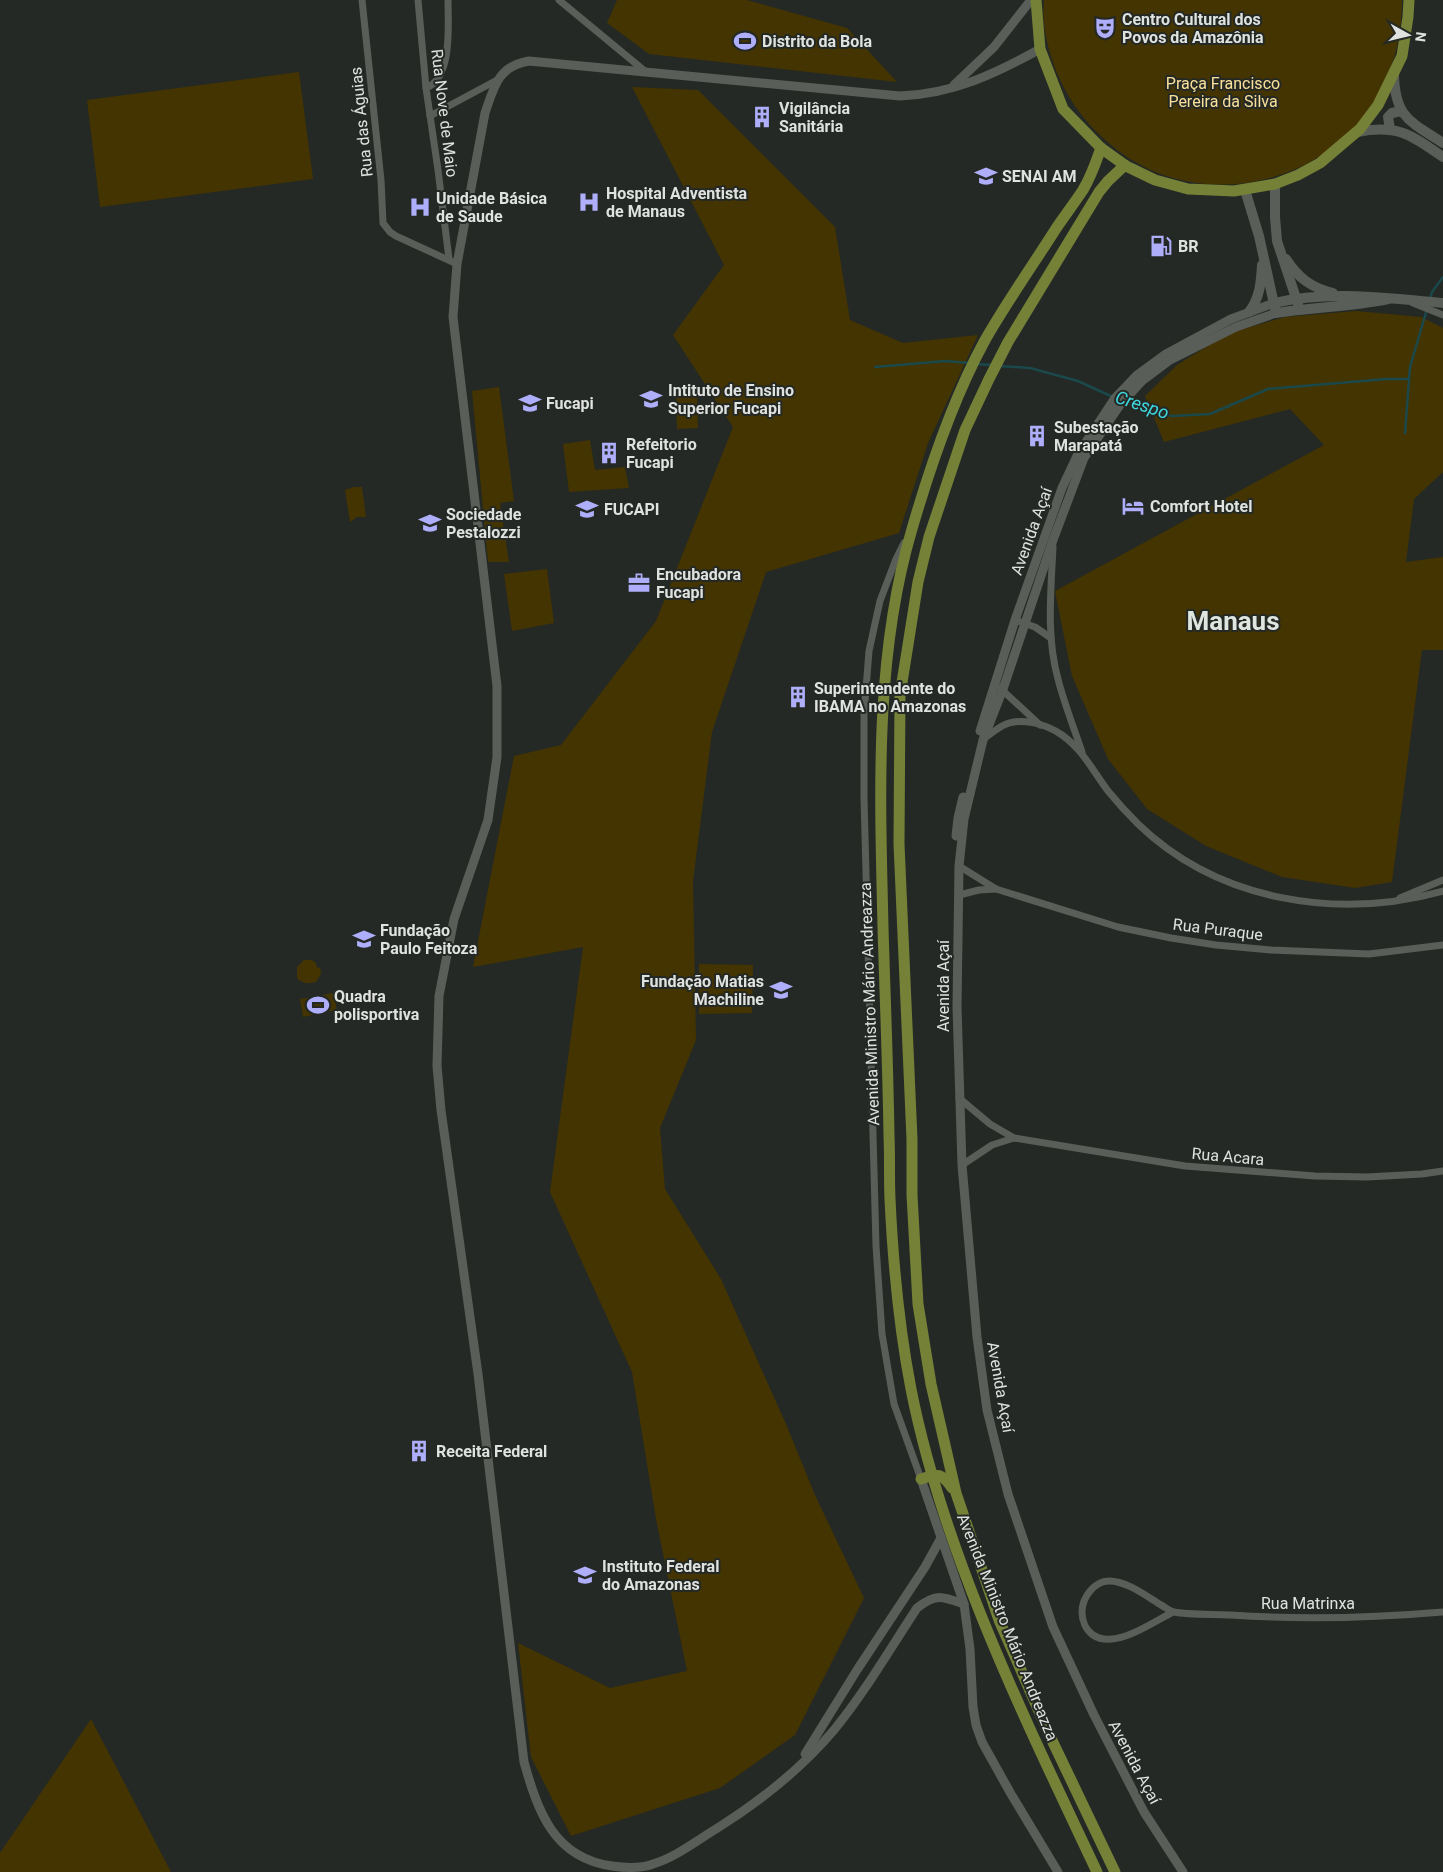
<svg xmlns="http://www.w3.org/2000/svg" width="1443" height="1872" viewBox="0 0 1443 1872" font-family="Roboto,sans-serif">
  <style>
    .green { fill: #433401 }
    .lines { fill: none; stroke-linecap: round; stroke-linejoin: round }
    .stream { stroke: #1a484b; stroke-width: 2.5 }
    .minor { stroke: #595e59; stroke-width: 7 }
    .tertiary { stroke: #595e59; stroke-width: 9 }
    .secondary { stroke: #595e59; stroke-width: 10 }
    .primary { stroke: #748136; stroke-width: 11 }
    .labels { text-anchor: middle; stroke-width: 4; stroke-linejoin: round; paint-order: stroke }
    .poi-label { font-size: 16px; font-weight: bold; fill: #dfe2df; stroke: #252925; text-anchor: start }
    .park-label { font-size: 16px; fill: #f9e09a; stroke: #252925 }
    .street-label { font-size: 16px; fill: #dfe2df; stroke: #252925 }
    .water-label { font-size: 18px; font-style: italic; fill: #3ed8e0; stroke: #252925 }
    .town-label { font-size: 26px; font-weight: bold; fill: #dfe5df; stroke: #252925 }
  </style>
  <rect width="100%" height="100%" fill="#252925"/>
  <g class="green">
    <path d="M 617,0 L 747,0 L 847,28 L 897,82 L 649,54 L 607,23 Z"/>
    <path d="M 1044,0 L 1402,0 C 1402,39 1392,78 1369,110 C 1315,186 1204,208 1127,157 C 1099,138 1077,114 1062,84 C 1050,59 1041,28 1044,0 Z"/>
    <path d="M 299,72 L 313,179 L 100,207 L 87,100 Z"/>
    <path d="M 632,87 L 698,90 L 835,227 L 850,320 L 903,343 L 978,335 L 928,443 L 899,533 L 766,572 L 712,732 L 693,881 L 696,1040 L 660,1128 L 665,1189 L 721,1279 L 786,1424 L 815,1495 L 864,1598 L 795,1735 L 720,1788 L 571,1836 L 531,1757 L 518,1643 L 610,1688 L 687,1671 L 656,1519 L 632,1372 L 550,1192 L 583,947 L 473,967 L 514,756 L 561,745 L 656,621 L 733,427 L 673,335 L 724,265 Z"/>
    <path d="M 1356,311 L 1421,317 L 1443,328 L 1443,472 L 1414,499 L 1406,562 L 1443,557 L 1443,650 L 1422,650 L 1392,882 L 1355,888 L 1282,877 L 1206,846 L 1147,809 L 1108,759 L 1072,676 L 1055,591 L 1324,445 L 1290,409 L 1164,442 L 1145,396 L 1177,365 L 1229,333 L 1285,317 Z"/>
    <path d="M 499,387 L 514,501 L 500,503 L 509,562 L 488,562 L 472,391 Z"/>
    <path d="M 697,390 L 698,428 L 677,429 L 676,390 Z"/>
    <path d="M 590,440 L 595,470 L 625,467 L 629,488 L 569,492 L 563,444 Z"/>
    <path d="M 354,487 L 362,487 L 366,517 L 357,517 L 350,522 L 345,490 Z"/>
    <path d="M 547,569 L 554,623 L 512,631 L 504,574 Z"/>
    <path d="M 304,960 L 311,960 L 315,962 L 318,969 L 320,967 L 321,974 L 316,982 C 309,984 302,984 297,978 L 297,967 Z"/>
    <path d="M 699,964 L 753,965 L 752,1013 L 699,1014 Z"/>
    <path d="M 333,993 L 337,1010 L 303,1017 L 300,999 Z"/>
    <path d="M 91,1719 L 171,1872 L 0,1872 L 0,1853 Z"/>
  </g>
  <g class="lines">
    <g class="stream">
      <path d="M 1430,299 L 1432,292 L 1443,277"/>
      <path d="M 977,364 L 991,365"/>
      <path d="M 999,366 L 1030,368 L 1078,381 L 1113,397"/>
      <path d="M 875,367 L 945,361 L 969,363"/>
      <path d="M 1125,402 L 1139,408 L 1172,416 L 1210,414 L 1268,389 L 1386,379 L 1408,379"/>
      <path d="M 1405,433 L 1410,367 L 1427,309"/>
    </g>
    <g class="minor">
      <path d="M 362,0 L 381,180 L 383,223 L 390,232 L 396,236 L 457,264"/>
      <path d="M 418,0 L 426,88 L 438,170 L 449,259"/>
      <path d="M 559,0 L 646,72"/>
      <path d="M 426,88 C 453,78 448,24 448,0"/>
      <path d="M 430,116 L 499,79"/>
      <path d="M 1413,303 L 1443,315"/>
      <path d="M 904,543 L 896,559 L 880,601 L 869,651 L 864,714 L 864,798 L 876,1246 L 882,1334 L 894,1404 L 921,1479"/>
      <path d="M 1053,547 C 1051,591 1046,636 1058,679 C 1064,703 1074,728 1082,752"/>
      <path d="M 1015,620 L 1035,627 L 1051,638"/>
      <path d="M 1000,688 L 1040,725"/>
      <path d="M 983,739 C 989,735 995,730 1002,726 C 1020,716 1046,724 1062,735 C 1083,750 1093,771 1108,791 C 1117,802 1128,814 1138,824 C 1219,902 1338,920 1443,891"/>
      <path d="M 959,866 L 996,889 L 1118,927 L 1171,938 L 1216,945 L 1271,950 L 1369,954 L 1443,945"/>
      <path d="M 959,895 L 979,890 L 996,889"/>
      <path d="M 1400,898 L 1443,880"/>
      <path d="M 959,1098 L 990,1124 L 1014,1138 L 1185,1166 L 1315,1176 L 1367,1177 L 1422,1174 L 1443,1171"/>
      <path d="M 962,1165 L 992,1145 L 1014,1138"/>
      <path d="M 1173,1612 C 1153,1622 1115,1650 1093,1635 C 1086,1630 1082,1621 1082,1612 C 1082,1598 1094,1581 1109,1581 C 1127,1581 1146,1596 1161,1605 C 1165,1607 1169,1611 1174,1612 C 1189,1615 1214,1614 1231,1615 C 1302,1620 1372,1618 1443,1612"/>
    </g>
    <g class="tertiary">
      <path d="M 954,85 L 994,47 L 1031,0"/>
      <path d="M 980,731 L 1015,620 L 1062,488 L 1078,454 L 1115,398 L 1136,376 L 1166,354 L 1231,319 L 1274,303"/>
      <path d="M 956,836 L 958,818 L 963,797"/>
      <path d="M 921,1479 L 964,1604 L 970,1649 L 973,1707 L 976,1725 L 982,1742 L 1011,1794 L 1058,1872"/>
      <path d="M 964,1604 C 942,1596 936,1593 917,1608 C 890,1649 865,1692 834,1730 C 801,1769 759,1802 716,1829 C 696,1841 676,1857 653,1864 C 640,1869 626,1868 612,1866 C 554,1858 538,1812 524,1762 L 478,1374 L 441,1110 L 437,1066 L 439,996 L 454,919 L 488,820 L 497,757 L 497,686 L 453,317 L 457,264 L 485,113 C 494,87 498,66 529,61 L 900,96 C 953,94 995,74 1040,49"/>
      <path d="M 805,1754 L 857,1670 L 925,1567 L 941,1538"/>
      <path d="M 1183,1872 L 1144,1812 L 1094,1715 L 1053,1627 L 1008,1494 L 987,1410 L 977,1337 L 962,1165 L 957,1007 L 959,866 L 964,819 L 983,740 L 1003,689 L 1053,540 L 1084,458 L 1120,405 L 1142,381 L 1170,360 L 1236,327 L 1276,313"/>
    </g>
    <g class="secondary">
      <path d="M 1394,75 C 1395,118 1411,122 1443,143"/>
      <path d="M 1390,129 L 1388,117 L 1392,113 L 1401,111"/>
      <path d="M 1357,132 C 1398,124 1411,135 1443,157"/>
      <path d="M 1275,184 L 1275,217 L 1277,241 L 1298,304"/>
      <path d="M 1245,190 L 1259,236 L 1276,313 C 1313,307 1350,307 1388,299"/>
      <path d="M 1286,259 C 1298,278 1312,288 1333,293"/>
      <path d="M 1274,303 C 1329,290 1387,298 1443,303"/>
      <path d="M 1249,312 C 1260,298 1261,282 1262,265"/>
    </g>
    <g class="primary">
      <path d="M 1036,0 L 1040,49 L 1063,109 L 1101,148 L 1126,166 L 1155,180 L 1188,189 L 1234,191 L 1275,184 L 1298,175 L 1320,163 L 1360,129 L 1378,105 L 1402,56 L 1408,17 L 1409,0"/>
      <path d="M 921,1479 C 938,1473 942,1473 952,1488"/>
      <path d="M 1097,1872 C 1025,1719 944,1556 911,1389 C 899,1327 893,1263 890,1199 C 889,1178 890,1157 889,1136 C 888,1066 885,996 883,927 C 880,794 874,657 912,529 C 930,467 953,399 984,342 C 1006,303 1033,265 1057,227 C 1066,214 1075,202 1083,190 C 1091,177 1096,162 1101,148"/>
      <path d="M 1115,1872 L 1049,1734 L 999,1620 L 956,1493 L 931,1384 L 918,1304 L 912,1195 L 912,1139 L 899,844 L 900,695 L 918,582 L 929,537 L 965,430 L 989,379 L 1008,342 L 1099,192 L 1108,181 L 1125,165"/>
    </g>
  </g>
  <defs>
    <g id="theatre-bare" transform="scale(1.725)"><path d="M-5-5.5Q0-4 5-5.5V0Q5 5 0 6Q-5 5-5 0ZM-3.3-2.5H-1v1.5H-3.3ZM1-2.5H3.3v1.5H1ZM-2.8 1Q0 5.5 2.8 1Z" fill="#aeaefb" stroke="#252925" stroke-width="2.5" paint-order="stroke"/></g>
    <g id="stadium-bare" transform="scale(1.725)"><path d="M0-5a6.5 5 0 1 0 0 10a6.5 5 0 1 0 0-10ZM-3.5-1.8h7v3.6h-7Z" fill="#aeaefb" stroke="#252925" stroke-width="2.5" paint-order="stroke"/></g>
    <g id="building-bare" transform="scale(1.725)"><path d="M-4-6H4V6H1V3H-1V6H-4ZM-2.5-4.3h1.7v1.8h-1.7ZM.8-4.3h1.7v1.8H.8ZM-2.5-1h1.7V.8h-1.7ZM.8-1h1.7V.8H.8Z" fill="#aeaefb" stroke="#252925" stroke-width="2.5" paint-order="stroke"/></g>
    <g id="school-bare" transform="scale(1.725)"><path d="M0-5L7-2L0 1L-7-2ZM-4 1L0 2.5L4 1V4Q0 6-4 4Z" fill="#aeaefb" stroke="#252925" stroke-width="2.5" paint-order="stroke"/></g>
    <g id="hospital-bare" transform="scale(1.725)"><path d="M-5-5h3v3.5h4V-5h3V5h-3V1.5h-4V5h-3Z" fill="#aeaefb" stroke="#252925" stroke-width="2.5" paint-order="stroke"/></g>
    <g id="fuel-bare" transform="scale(1.725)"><path d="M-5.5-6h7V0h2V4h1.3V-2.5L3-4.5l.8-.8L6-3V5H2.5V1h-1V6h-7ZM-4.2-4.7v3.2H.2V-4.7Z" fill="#aeaefb" stroke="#252925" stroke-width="2.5" paint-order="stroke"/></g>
    <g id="university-bare" transform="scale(1.725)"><path d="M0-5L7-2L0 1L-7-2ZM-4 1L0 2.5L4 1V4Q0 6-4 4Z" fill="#aeaefb" stroke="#252925" stroke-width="2.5" paint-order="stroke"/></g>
    <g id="hotel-bare" transform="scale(1.725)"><path d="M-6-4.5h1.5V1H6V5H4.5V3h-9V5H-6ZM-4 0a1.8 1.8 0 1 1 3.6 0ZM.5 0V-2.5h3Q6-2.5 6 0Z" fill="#aeaefb" stroke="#252925" stroke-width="2.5" paint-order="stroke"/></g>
    <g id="office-bare" transform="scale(1.725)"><path d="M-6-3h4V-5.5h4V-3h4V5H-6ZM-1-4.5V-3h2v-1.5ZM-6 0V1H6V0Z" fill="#aeaefb" stroke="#252925" stroke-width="2.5" paint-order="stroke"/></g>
  </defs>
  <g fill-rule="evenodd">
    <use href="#theatre-bare" x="1105" y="28"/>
    <use href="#stadium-bare" x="745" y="41"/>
    <use href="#building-bare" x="762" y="117"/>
    <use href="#school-bare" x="986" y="176"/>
    <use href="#hospital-bare" x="589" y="202"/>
    <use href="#hospital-bare" x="420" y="207"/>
    <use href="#fuel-bare" x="1161" y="246"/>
    <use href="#university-bare" x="651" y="399"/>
    <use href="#university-bare" x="530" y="403"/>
    <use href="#building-bare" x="1037" y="436"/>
    <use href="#building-bare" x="609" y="453"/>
    <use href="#hotel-bare" x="1133" y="506"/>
    <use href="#school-bare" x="587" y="509"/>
    <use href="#school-bare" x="430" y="523"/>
    <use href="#office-bare" x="639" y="583"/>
    <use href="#building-bare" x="798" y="697"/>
    <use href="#school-bare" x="364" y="939"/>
    <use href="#school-bare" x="781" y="990"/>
    <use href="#stadium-bare" x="318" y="1005"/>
    <use href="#building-bare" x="419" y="1451"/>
    <use href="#university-bare" x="585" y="1575"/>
  </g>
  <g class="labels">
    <g class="poi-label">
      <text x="1122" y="25">Centro Cultural dos<tspan x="1122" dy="18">Povos da Amazônia</tspan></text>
      <text x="762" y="47">Distrito da Bola</text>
      <text x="779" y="114">Vigilância<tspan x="779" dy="18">Sanitária</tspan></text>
      <text x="1002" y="182">SENAI AM</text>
      <text x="606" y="199">Hospital Adventista<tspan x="606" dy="18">de Manaus</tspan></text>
      <text x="436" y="204">Unidade Básica<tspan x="436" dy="18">de Saude</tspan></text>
      <text x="1178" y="252">BR</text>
      <text x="668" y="396">Intituto de Ensino<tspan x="668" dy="18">Superior Fucapi</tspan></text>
      <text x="546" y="409">Fucapi</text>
      <text x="1054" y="433">Subestação<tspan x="1054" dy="18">Marapatá</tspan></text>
      <text x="626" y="450">Refeitorio<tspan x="626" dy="18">Fucapi</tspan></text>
      <text x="1150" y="512">Comfort Hotel</text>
      <text x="604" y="515">FUCAPI</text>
      <text x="446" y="520">Sociedade<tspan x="446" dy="18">Pestalozzi</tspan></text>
      <text x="656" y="580">Encubadora<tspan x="656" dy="18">Fucapi</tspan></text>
      <text x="814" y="694">Superintendente do<tspan x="814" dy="18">IBAMA no Amazonas</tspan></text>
      <text x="380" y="936">Fundação<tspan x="380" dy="18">Paulo Feitoza</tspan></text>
      <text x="764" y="987" text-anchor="end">Fundação Matias<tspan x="764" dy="18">Machiline</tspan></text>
      <text x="334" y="1002">Quadra<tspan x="334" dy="18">polisportiva</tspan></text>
      <text x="436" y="1457">Receita Federal</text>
      <text x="602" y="1572">Instituto Federal<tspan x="602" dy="18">do Amazonas</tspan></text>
    </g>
    <g class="park-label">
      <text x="1223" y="89">Praça Francisco<tspan x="1223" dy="18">Pereira da Silva</tspan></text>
    </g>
    <g class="street-label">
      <text transform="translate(445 113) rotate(83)" y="6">Rua Nove de Maio</text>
      <text transform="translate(361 122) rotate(-96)" y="6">Rua das Águias</text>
      <text transform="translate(1031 531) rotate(-70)" y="6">Avenida Açaí</text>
      <text transform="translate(1218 929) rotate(7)" y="6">Rua Puraque</text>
      <text transform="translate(943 986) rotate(-90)" y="6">Avenida Açaí</text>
      <text transform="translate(869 1004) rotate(-92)" y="6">Avenida Ministro Mário Andreazza</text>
      <text transform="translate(1228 1156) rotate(5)" y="6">Rua Acara</text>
      <text transform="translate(1001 1387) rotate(80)" y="6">Avenida Açaí</text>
      <text x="1308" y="1609">Rua Matrinxa</text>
      <text transform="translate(1008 1627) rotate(68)" y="6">Avenida Ministro Mário Andreazza</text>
      <text transform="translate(1135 1762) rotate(62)" y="6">Avenida Açaí</text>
    </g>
    <g class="water-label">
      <text transform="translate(1142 405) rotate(18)" y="6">Crespo</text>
    </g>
    <g class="town-label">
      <text x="1233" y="630">Manaus</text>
    </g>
  </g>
  <g transform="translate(1408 35) rotate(98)" stroke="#252925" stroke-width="4" paint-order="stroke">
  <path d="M0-4L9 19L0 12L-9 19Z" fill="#dfe2df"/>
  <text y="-8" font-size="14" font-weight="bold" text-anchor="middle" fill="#dfe2df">N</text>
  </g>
</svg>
